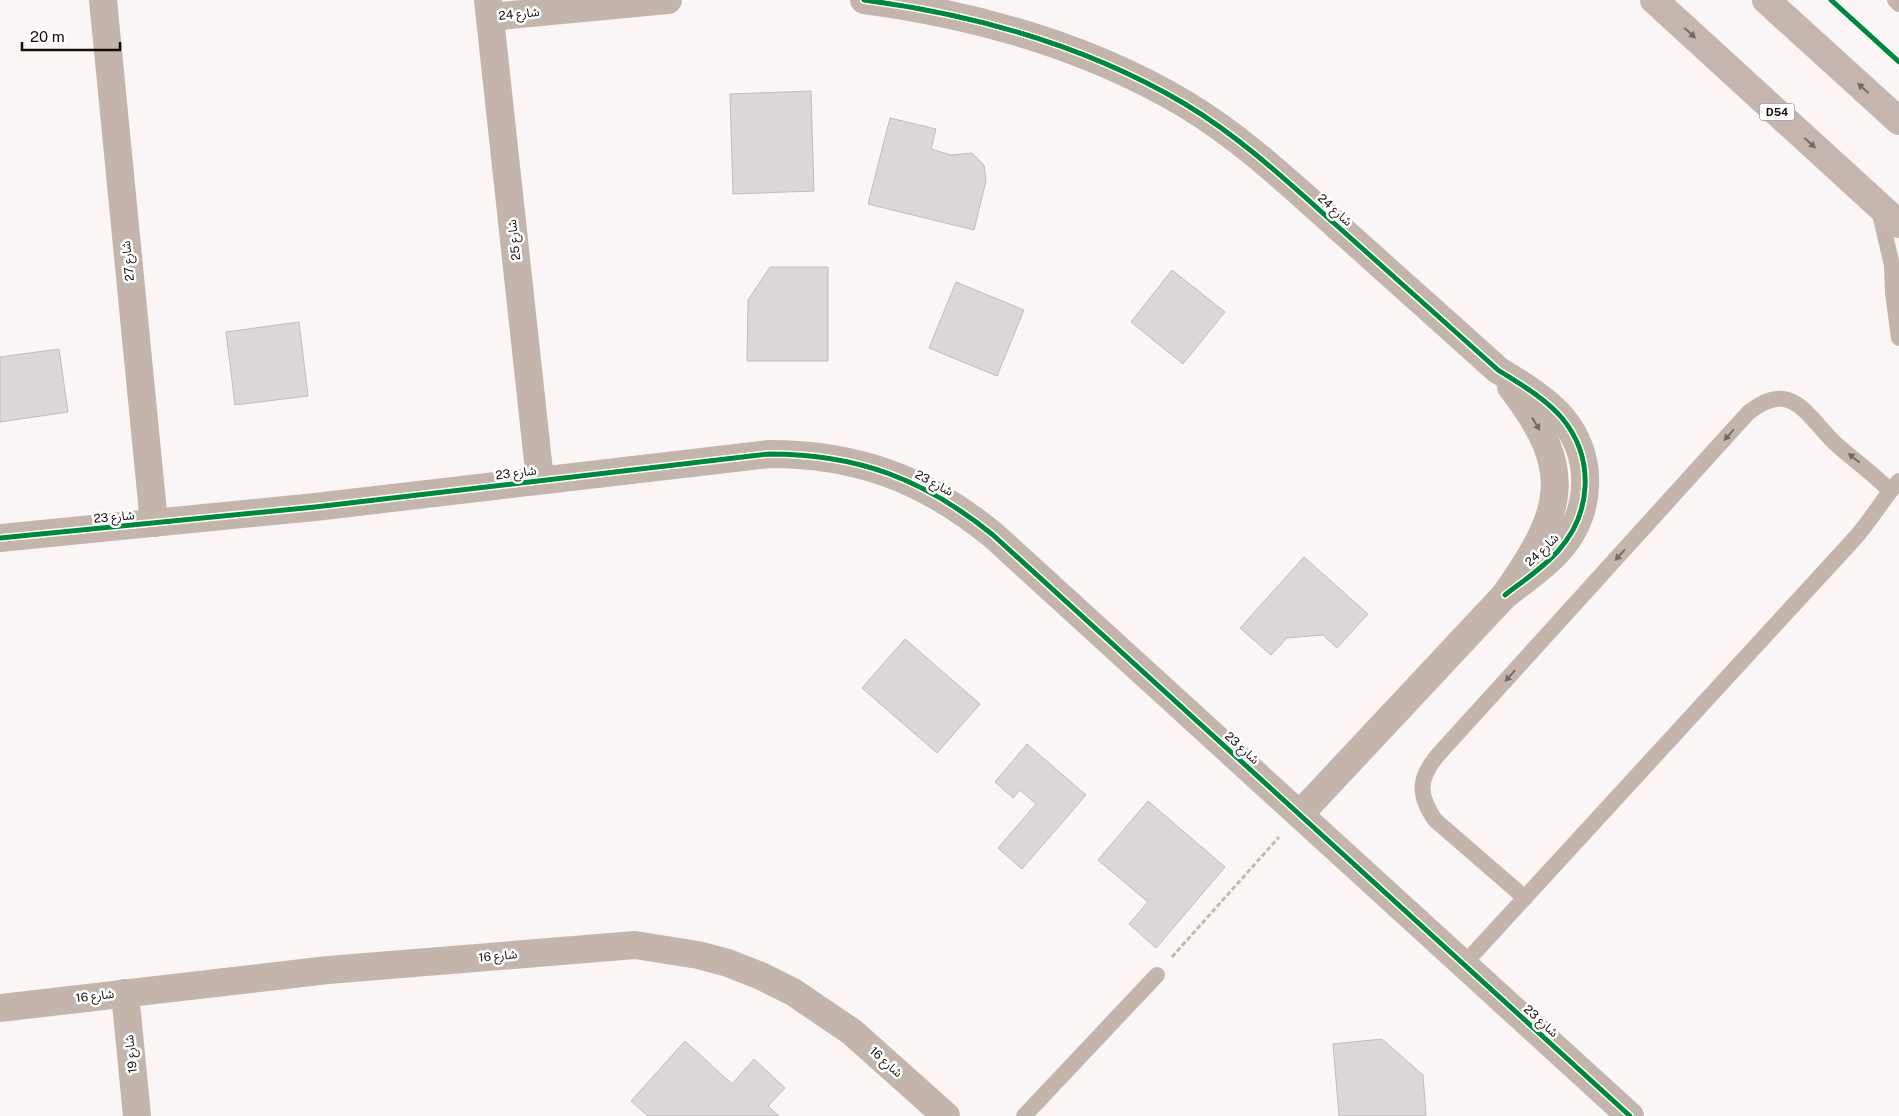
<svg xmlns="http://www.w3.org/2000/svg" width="1899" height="1116" viewBox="0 0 1899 1116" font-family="'Public Sans','Noto Sans Arabic',sans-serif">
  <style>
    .building { fill: #dcd6d6; stroke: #c1bbbc }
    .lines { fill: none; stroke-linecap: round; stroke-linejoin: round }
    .path { stroke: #c1b9b4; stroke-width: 3; stroke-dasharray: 5 2.5; stroke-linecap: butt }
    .service { stroke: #c4b5ac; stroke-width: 16 }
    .minor { stroke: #c4b5ac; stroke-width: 28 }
    .primary { stroke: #c4b5ae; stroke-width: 28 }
    .cycleway-casing { stroke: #fff; stroke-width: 8 }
    .cycleway { stroke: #00873e; stroke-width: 5 }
    .oneway { fill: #746965 }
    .oneway2 { fill: #746964 }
    .labels { text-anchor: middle; stroke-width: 5; stroke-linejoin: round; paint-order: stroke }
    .shield { fill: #fff; stroke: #5a5554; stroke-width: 1 }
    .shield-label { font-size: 11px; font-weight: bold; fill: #130c0b }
    .street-label { font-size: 12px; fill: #130c0b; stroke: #fff }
  </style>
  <rect width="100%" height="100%" fill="#fbf6f5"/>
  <g class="building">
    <path d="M 811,91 L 814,191 L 733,194 L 730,94 Z"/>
    <path d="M 890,118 L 936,129 L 931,149 L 951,155 L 972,153 L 984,165 L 986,181 L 974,230 L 868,204 Z"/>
    <path d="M 770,267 L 828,267 L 828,361 L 747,361 L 748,300 Z"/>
    <path d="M 1172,270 L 1225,312 L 1183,364 L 1131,322 Z"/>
    <path d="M 956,282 L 1024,310 L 997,376 L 929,348 Z"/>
    <path d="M 299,322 L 308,396 L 235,405 L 226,332 Z"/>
    <path d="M 59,349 L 68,412 L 0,422 L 0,357 Z"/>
    <path d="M 1304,557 L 1368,614 L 1337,648 L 1323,635 L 1287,638 L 1271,655 L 1240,628 Z"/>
    <path d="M 905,639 L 980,704 L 937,753 L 862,688 Z"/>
    <path d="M 1027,744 L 1086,795 L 1022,869 L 998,848 L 1036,804 L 1020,790 L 1013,798 L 995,782 Z"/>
    <path d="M 1148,801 L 1225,867 L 1156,948 L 1129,924 L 1148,902 L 1098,860 Z"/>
    <path d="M 1382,1039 L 1423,1075 L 1426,1116 L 1339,1116 L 1333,1044 Z"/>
    <path d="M 685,1041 L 732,1084 L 754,1059 L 785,1088 L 768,1106 L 779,1116 L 648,1116 L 631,1101 Z"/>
  </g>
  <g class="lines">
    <path class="path" d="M 1172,957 L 1279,837"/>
    <g class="service">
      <path d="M 1895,0 L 1899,4"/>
      <path d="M 1879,210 L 1892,265 L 1893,293 L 1899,338"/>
      <path d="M 1525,898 L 1435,820 C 1418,795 1418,779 1437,756 L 1748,413 C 1793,376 1808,419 1837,445 C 1855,461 1874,474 1890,491"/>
      <path d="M 1464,964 L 1856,537 C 1872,519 1883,498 1899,481"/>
      <path d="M 1024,1116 L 1157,975"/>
    </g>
    <g class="minor">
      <path d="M 103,0 L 154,523"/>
      <path d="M 488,0 L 540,480"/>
      <path d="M 864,0 C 977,15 1087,46 1185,104 C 1240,137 1287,181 1335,224 C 1389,273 1444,321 1498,370 C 1520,384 1545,398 1562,418 C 1595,458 1592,513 1558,551 C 1543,568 1523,581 1505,595"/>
      <path d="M 490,17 L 668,0"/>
      <path d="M 0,538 L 315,507 L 769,454 C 858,454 924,479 993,535 L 1630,1116"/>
      <path d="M 1300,814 L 1505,595 C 1563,512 1577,472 1511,387"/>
      <path d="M 125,993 L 137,1116"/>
      <path d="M 0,1008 L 328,970 L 635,945 L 698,955 L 728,963 L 761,976 L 793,992 L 852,1032 L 946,1116"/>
    </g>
    <g class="primary">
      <path d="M 1654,0 L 1899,224"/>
      <path d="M 1766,0 L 1899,121"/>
    </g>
    <g class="cycleway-casing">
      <g id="cycleway">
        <path d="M 864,0 C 977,15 1087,46 1185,104 C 1240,137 1287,181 1335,224 C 1389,273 1444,321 1498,370 C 1520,384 1545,398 1562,418 C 1595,458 1592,513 1558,551 C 1543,568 1523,581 1505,595"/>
        <path d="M 1831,0 L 1899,62"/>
        <path d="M 0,538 L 315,507 L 769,454 C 858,454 924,479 993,535 L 1630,1116"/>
      </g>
    </g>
    <use href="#cycleway" class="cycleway"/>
  </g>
  <defs><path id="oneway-solid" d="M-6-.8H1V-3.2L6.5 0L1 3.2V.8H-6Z" transform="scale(1.25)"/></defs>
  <g class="oneway">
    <use href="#oneway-solid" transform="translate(1690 33) rotate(42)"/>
    <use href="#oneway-solid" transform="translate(1863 88) rotate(-138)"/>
    <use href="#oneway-solid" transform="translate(1810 143) rotate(42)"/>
  </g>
  <g class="oneway2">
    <use href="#oneway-solid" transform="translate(1536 424) rotate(58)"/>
    <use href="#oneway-solid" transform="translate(1729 435) rotate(132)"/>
    <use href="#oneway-solid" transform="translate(1854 458) rotate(-141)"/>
    <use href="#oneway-solid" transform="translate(1620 555) rotate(132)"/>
    <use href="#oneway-solid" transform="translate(1510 676) rotate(132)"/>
  </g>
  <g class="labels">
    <rect class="shield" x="1759.5" y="103.5" width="35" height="17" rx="4"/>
    <g class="shield-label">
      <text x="1777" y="116">D54</text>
    </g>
    <g class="street-label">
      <text transform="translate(519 14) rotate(-6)" y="4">شارع 24</text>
      <text transform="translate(1335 210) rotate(42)" y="4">شارع 24</text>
      <text transform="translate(514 240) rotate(-96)" y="4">شارع 25</text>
      <text transform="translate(128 261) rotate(-96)" y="4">شارع 27</text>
      <text transform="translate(516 473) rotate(-7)" y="4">شارع 23</text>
      <text transform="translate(934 483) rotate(28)" y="4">شارع 23</text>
      <text transform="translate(114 517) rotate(-5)" y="4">شارع 23</text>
      <text transform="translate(1542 550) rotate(-44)" y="4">شارع 24</text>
      <text transform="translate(1242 748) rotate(42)" y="4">شارع 23</text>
      <text transform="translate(498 956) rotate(-5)" y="4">شارع 16</text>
      <text transform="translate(95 996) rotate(-7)" y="4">شارع 16</text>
      <text transform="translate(1541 1021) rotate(42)" y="4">شارع 23</text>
      <text transform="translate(131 1054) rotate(-96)" y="4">شارع 19</text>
      <text transform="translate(886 1062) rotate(42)" y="4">شارع 16</text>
    </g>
  </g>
  <path d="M22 42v8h98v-8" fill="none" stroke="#130c0b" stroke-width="2.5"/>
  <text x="30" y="42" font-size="15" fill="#130c0b" stroke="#ffffff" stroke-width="4" paint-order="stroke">20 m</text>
</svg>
